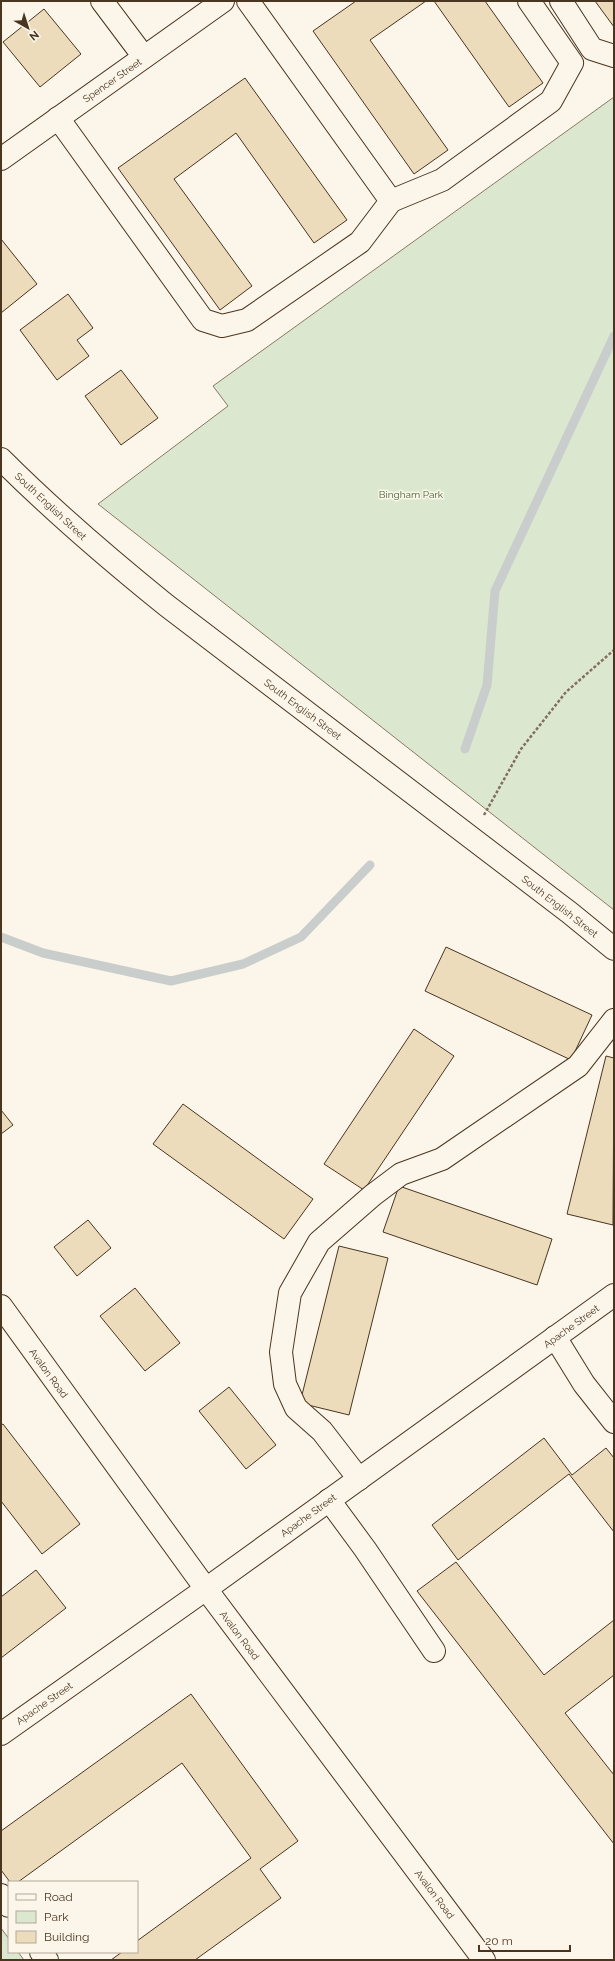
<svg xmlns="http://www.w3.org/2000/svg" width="615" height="1961" viewBox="0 0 615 1961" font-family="Raleway,sans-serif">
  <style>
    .green { fill: #dce7d0; stroke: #887966 }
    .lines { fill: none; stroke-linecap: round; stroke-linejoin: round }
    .stream { stroke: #c9cecd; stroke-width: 9 }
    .building { fill: #ecdcbc; stroke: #4a3520 }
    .minor-casing { stroke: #4a3520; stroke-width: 24 }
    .path { stroke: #7f6f5c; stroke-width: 2.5; stroke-dasharray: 3 2; stroke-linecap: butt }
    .minor { stroke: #fbf6e9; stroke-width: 22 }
    .labels { text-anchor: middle; stroke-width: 3; stroke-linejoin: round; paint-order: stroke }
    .street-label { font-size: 10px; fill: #4a3520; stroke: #fbf6e9 }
    .park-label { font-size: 10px; fill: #436837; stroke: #fbf6e9 }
  </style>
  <rect width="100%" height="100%" fill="#fbf6e9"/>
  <g class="green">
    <path d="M 614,97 L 614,910 L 98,504 L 228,406 L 213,386 Z"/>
    <path d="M 1,1928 L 9,1939 L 9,1952 L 18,1952 L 24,1960 L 1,1960 Z"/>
  </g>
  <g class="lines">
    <g class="stream">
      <path d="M 465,749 L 487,685 L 495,591 L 614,336"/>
      <path d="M 1,937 L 43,953 L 171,981 L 243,964 L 301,937 L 370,865"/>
    </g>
  </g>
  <g class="building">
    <path d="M 356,1 L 426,1 L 370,40 L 448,150 L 414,174 L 313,31 Z"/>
    <path d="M 434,1 L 485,1 L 543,83 L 509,107 Z"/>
    <path d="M 595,1 L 614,1 L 614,27 Z"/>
    <path d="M 44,9 L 81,54 L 40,87 L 3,42 Z"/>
    <path d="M 245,78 L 347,220 L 314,243 L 236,133 L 174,179 L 252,286 L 220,310 L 118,168 Z"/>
    <path d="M 1,239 L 37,284 L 1,313 Z"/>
    <path d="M 68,294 L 93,328 L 77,340 L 89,356 L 57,380 L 20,330 Z"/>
    <path d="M 121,370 L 158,418 L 121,445 L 85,396 Z"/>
    <path d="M 446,947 L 592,1015 L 571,1060 L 425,991 Z"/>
    <path d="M 414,1029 L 454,1056 L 364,1190 L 324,1164 Z"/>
    <path d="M 606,1056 L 614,1058 L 613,1225 L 567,1214 Z"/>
    <path d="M 183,1104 L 313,1199 L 284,1239 L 153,1144 Z"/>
    <path d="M 1,1110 L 13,1125 L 1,1134 Z"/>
    <path d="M 399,1186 L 552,1239 L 537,1285 L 383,1232 Z"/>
    <path d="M 88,1220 L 111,1248 L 77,1276 L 54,1247 Z"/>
    <path d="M 339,1246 L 388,1258 L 349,1415 L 300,1403 Z"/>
    <path d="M 135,1288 L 180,1343 L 145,1371 L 100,1316 Z"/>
    <path d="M 229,1387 L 276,1445 L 246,1469 L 199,1411 Z"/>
    <path d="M 3,1424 L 80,1524 L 42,1554 L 1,1501 L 1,1425 Z"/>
    <path d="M 544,1438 L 572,1475 L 606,1448 L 614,1458 L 614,1532 L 569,1474 L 458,1560 L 432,1525 Z"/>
    <path d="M 456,1562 L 544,1675 L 614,1620 L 614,1675 L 565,1713 L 614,1775 L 614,1844 L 417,1591 Z"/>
    <path d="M 36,1570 L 66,1608 L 1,1658 L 1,1597 Z"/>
    <path d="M 191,1694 L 298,1841 L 260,1869 L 281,1898 L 195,1960 L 111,1960 L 122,1952 L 137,1952 L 137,1941 L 251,1858 L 182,1763 L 18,1882 L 10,1882 L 1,1870 L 1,1831 Z"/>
  </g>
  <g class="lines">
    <g class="minor-casing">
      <g id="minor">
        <path d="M 102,1 L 144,57"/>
        <path d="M 561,1 L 592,49 L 614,56"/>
        <path d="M 58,118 L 203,320 L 222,326 L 247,320 L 360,242 L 391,201 L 248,1"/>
        <path d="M 1,159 L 223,1"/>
        <path d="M 391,201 L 442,180 L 551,101 L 572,63 L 529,1"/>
        <path d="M 1,459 C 53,511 109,559 166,605 L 570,913 L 614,949"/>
        <path d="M 1,1306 L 206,1589 L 484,1960"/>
        <path d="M 555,1337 L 584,1384 L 614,1422"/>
        <path d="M 359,1479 L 322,1431 L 296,1408 L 285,1384 L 281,1352 L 290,1293 L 319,1242 L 373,1195 L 401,1174 L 442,1159 L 578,1066 L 614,1020"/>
        <path d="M 329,1500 L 365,1549 L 434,1651"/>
        <path d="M 1,1734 L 206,1589 L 614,1295"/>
        <path d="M 1,1895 L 9,1906"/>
        <path d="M 41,1952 L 47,1960"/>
      </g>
    </g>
    <path class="path" d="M 484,815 L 521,749 L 566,692 L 614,650"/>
    <use href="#minor" class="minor"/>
  </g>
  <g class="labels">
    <g class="street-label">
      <text transform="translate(112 80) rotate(-35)" y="4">Spencer Street</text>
      <text transform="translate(51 506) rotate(43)" y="4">South English Street</text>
      <text transform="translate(303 709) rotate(37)" y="4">South English Street</text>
      <text transform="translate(560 906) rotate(38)" y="4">South English Street</text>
      <text transform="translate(571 1326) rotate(-36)" y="4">Apache Street</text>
      <text transform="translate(49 1373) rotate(54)" y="4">Avalon Road</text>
      <text transform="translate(308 1515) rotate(-36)" y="4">Apache Street</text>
      <text transform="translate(240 1635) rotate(53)" y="4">Avalon Road</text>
      <text transform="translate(44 1703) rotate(-35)" y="4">Apache Street</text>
      <text transform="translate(435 1894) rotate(53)" y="4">Avalon Road</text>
    </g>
    <g class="park-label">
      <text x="411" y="498">Bingham Park</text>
    </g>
  </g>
  <rect width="615" height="1961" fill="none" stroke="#4a3520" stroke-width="4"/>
  <rect x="8" y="1881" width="130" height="72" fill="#fbf6e9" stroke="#b4a999"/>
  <rect x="16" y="1894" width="20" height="6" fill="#fbf6e9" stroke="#b4a999"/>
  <text x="44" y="1901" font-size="12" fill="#4a3520">Road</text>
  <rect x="16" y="1911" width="20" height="12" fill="#dce7d0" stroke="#b4a999"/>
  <text x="44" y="1921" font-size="12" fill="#4a3520">Park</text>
  <rect x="16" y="1931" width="20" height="12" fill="#ecdcbc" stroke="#b4a999"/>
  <text x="44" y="1941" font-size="12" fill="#4a3520">Building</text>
  <g transform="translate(28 28) rotate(141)" stroke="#fbf6e9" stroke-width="3" paint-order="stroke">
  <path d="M0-3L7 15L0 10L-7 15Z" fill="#4a3520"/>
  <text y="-6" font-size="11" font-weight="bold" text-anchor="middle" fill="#4a3520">N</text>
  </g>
  <path d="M479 1945v6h91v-6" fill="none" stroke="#4a3520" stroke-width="2"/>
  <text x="485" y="1945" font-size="12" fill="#4a3520" stroke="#fbf6e9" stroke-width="3" paint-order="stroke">20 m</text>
</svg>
